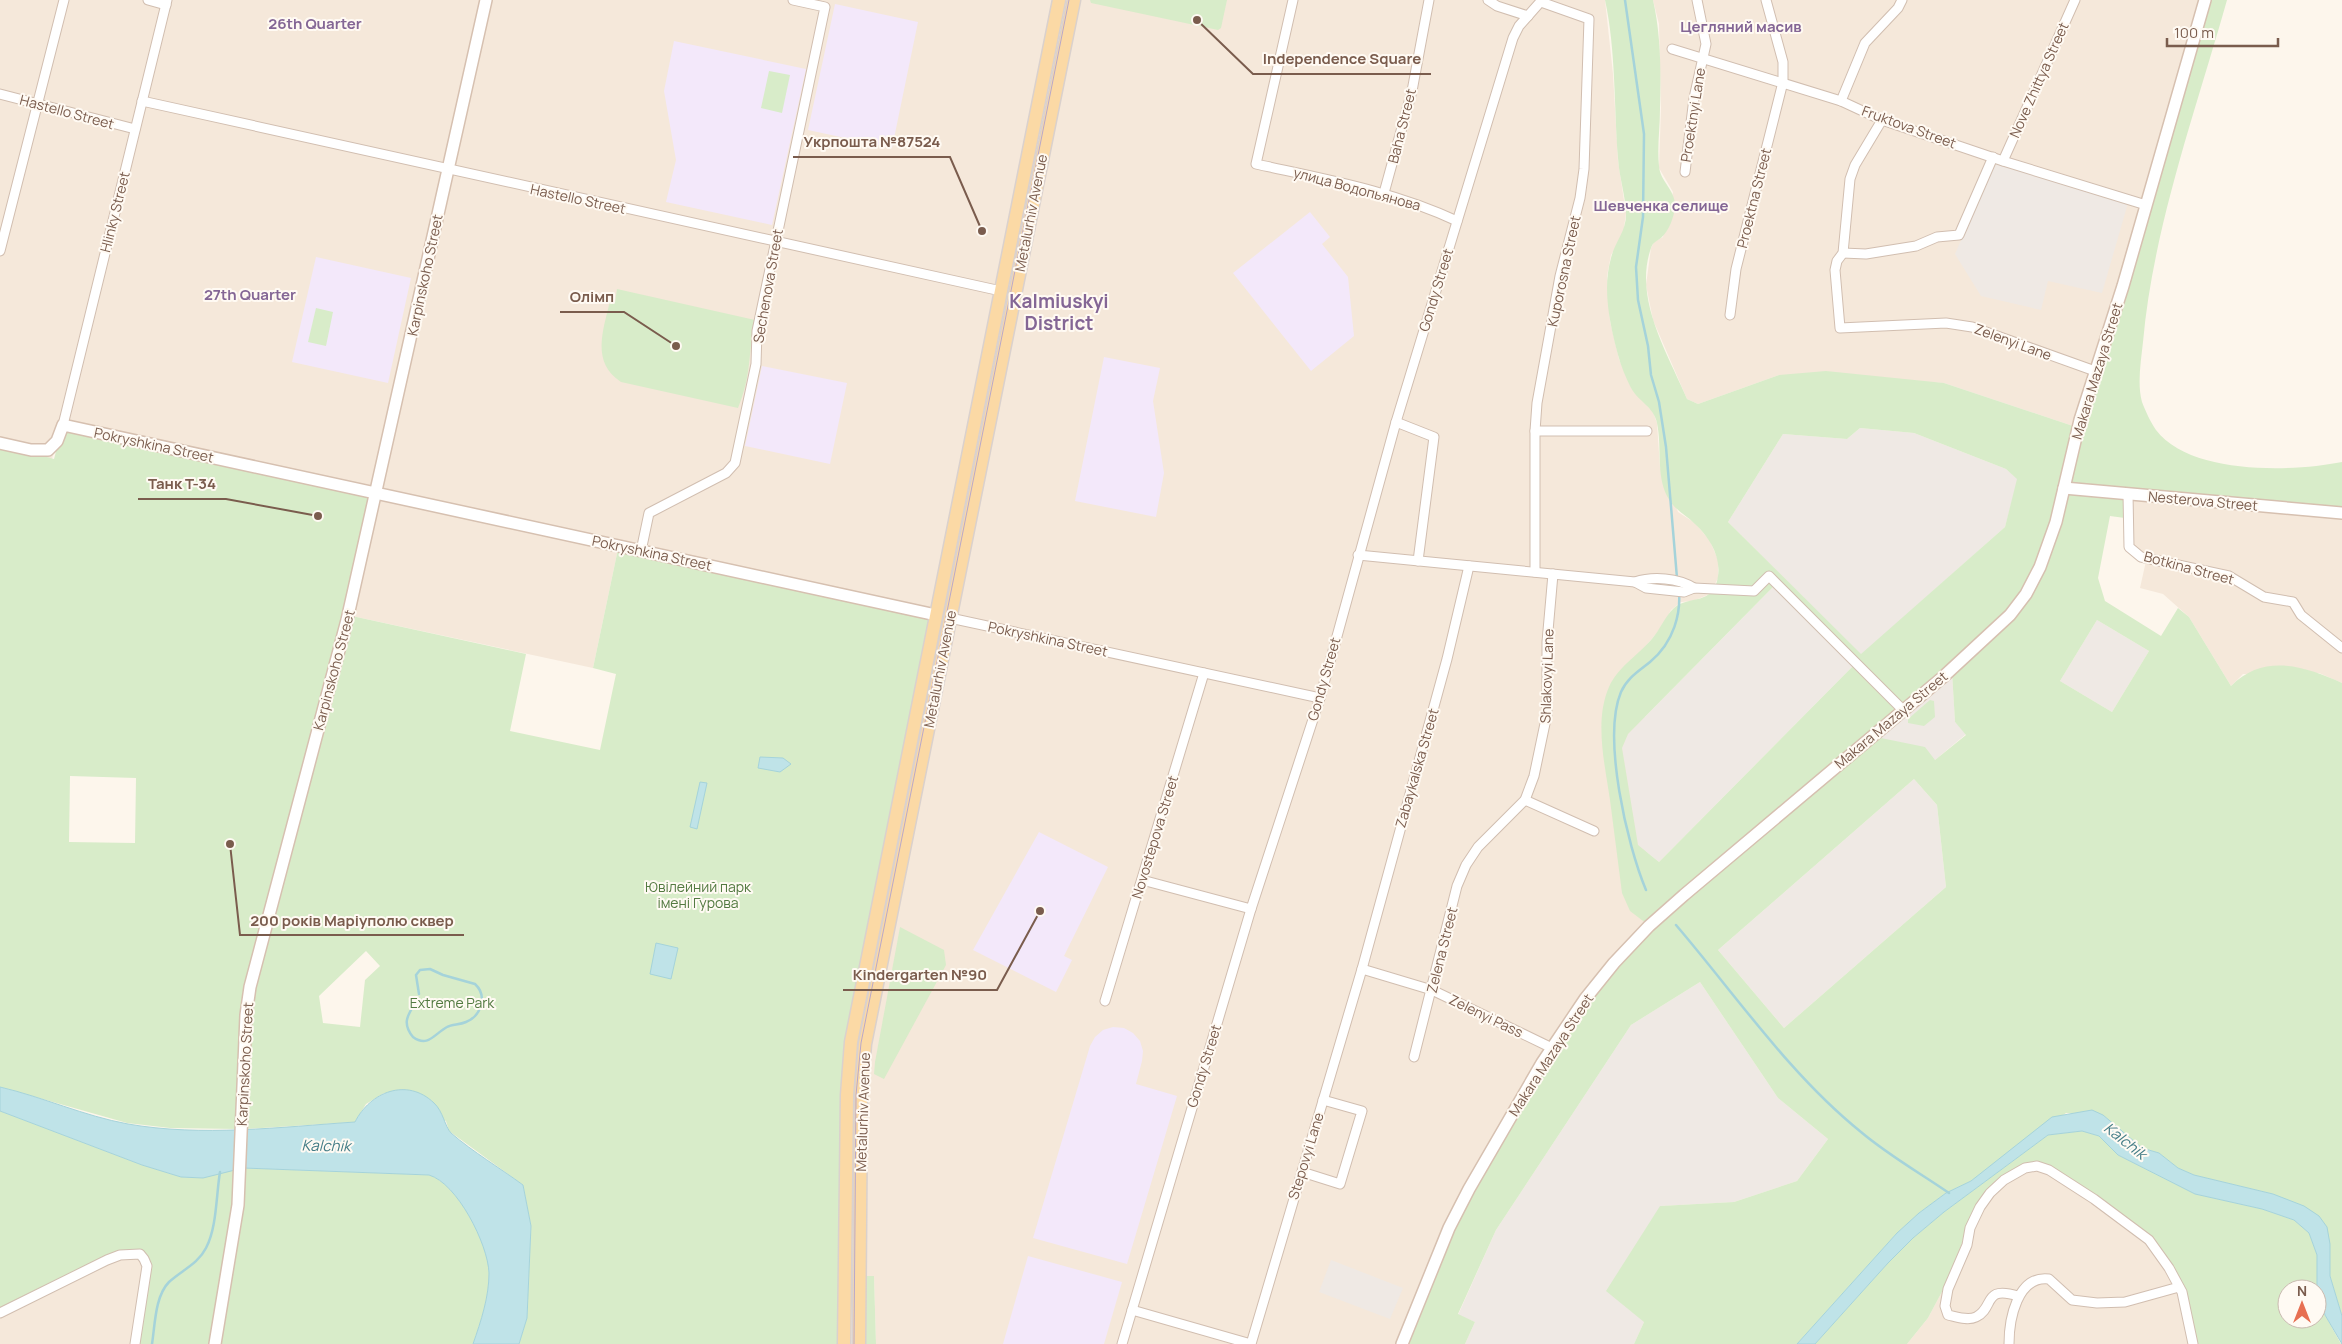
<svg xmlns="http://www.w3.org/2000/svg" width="2342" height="1344" viewBox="0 0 2342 1344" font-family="Manrope,sans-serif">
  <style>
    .residential { fill: #f5e8da }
    .industrial { fill: #efe9e4 }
    .education { fill: #f3e8fa }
    .green { fill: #d8ecc9; fill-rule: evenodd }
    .water { fill: #bfe3e8; stroke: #a5d3da }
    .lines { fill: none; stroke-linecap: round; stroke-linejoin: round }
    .stream { stroke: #a5d3da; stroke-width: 2.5 }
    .street-casing { stroke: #d1beb0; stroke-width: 11 }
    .secondary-casing { stroke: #d6c0b0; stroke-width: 14 }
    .primary-casing { stroke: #dad1cd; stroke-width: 15 }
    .street { stroke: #fff; stroke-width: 9 }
    .secondary { stroke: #fff; stroke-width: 11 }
    .primary { stroke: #fbd9a5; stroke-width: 12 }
    .tram { stroke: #b9a8c9; stroke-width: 1 }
    .labels { text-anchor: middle; stroke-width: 4; stroke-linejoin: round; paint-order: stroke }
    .street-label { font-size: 14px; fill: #7a5c4d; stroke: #fffaf3 }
    .park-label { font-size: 14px; fill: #537a41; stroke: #fffaf3 }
    .neighbourhood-label { font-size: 15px; font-weight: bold; fill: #846695; stroke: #fffaf3 }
    .water-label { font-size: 15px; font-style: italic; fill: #437c86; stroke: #fffaf3 }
    .district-label { font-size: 19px; font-weight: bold; fill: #846695; stroke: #fffaf3 }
    .leader { fill: none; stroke: #7a5c4d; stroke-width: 2 }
    .callout-dot { fill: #7a5c4d; stroke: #fffaf3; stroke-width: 2 }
    .callout-label { font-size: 15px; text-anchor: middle; font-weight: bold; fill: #7a5c4d; stroke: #fffaf3; stroke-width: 4; stroke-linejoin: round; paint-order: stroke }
  </style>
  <rect width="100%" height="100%" fill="#fdf6ec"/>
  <g class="residential">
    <path d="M 0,0 L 165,0 L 52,459 L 0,444 Z"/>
    <path d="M 169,0 L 482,0 L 446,167 L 144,100 Z"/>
    <path d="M 489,0 L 1056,0 L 999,286 L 451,168 Z"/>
    <path d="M 1078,0 L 1605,0 L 1613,74 L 1618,161 L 1626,213 L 1623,235 L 1611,255 L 1607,276 L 1610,321 L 1619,359 L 1632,389 L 1653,412 L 1657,423 L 1660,467 L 1678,512 L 1695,523 L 1710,541 L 1718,560 L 1718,578 L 1710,594 L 1693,601 L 1681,602 L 1671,610 L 1662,627 L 1644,648 L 1647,924 L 1400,1344 L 876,1344 L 874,1276 L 864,1276 L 866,1095 L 870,1045 Z"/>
    <path d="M 1653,0 L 2202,0 L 2076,427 L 1944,383 L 1779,375 L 1698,404 L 1687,399 L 1653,320 L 1646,285 L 1651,248 L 1654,242 L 1663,237 L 1673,192 L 1659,168 L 1661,108 L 1659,24 Z"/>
    <path d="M 143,104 L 445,172 L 374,491 L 66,423 Z"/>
    <path d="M 450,173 L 997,295 L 933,610 L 379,492 Z"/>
    <path d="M 378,497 L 618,549 L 593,668 L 352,616 Z"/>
    <path d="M 2125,497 L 2342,509 L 2342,683 L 2319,673 L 2243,674 L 2231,686 L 2189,617 L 2163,594 L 2140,588 L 2146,561 L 2126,548 Z"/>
    <path d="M 2041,1164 L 2148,1234 L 2184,1285 L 2197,1344 L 1907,1344 L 1928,1318 L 1945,1286 L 1962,1243 L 1968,1223 L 1988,1190 Z"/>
    <path d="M 120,1255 L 144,1259 L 135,1344 L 0,1344 L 0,1313 Z"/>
  </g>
  <g class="industrial">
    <path d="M 1995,163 L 2128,203 L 2102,293 L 2048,281 L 2041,310 L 1981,296 L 1955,254 Z"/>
    <path d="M 1860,428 L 1914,433 L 2006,469 L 2018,479 L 2005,527 L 1861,655 L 1728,522 L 1783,434 L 1847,439 Z"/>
    <path d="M 1773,587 L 1853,666 L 1659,862 L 1638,845 L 1622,748 L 1628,734 Z"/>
    <path d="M 2097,620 L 2149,651 L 2112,712 L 2060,681 Z"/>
    <path d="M 1952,672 L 1955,722 L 1966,734 L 1935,760 L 1876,737 Z"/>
    <path d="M 1914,779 L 1937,805 L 1946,887 L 1784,1028 L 1718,950 Z"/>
    <path d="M 1700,982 L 1778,1098 L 1828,1139 L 1797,1181 L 1734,1202 L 1660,1206 L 1644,1322 L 1634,1344 L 1465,1344 L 1475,1322 L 1458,1315 L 1496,1230 L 1631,1025 Z"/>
    <path d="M 1331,1260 L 1403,1288 L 1390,1319 L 1319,1292 Z"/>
  </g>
  <g class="education">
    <path d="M 835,4 L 918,22 L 892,148 L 808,130 Z"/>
    <path d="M 674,41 L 806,69 L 772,225 L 666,202 L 676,160 L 664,91 Z"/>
    <path d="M 1310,212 L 1330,237 L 1322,244 L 1348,277 L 1354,336 L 1311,371 L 1233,273 Z"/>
    <path d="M 316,257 L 411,278 L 388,383 L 292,362 Z"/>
    <path d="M 1104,357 L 1160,368 L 1153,401 L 1164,473 L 1156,517 L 1075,501 Z"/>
    <path d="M 762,366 L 847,383 L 830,464 L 745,446 Z"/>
    <path d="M 1039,832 L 1108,867 L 1064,956 L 1072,960 L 1056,992 L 973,950 Z"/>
    <path d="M 1113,1027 L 1124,1028 L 1133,1033 L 1140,1041 L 1143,1051 L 1142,1061 L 1136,1084 L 1177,1096 L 1127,1264 L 1033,1238 L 1090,1046 L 1095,1037 L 1103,1030 Z"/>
    <path d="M 1028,1256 L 1122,1282 L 1104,1344 L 1003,1344 Z"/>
  </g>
  <g class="green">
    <path d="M 1090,0 L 1227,0 L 1221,28 L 1218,30 L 1091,3 Z"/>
    <path d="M 1605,0 L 1653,0 C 1661,35 1661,73 1660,109 C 1660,128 1657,147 1659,166 C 1660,182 1676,190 1675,207 C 1674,217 1669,231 1661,238 C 1657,241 1653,242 1651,248 C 1633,299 1668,354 1687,399 L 1698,404 L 1779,375 L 1826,371 L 1944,383 L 2076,427 L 2039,566 L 2008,614 L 1647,924 L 1630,911 L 1622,893 C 1618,862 1614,831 1610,800 C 1605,765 1594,721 1609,687 C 1617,668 1638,655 1651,640 C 1660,630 1665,616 1674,608 C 1689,595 1714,606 1718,576 C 1721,556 1709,537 1695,524 C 1685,514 1674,510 1667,496 C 1656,474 1662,447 1657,423 C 1654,407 1638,401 1631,388 C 1626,378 1621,366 1618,355 C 1610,325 1602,289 1611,258 C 1615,241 1627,231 1626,212 C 1625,194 1619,176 1618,158 C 1614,107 1616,50 1605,0 ZM 1860,428 L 1914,433 L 2006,469 L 2017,479 L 2005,527 L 1861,654 L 1728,522 L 1783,434 L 1847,439 ZM 1773,587 L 1853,666 L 1659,862 L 1638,845 L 1622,748 L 1628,734 Z"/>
    <path d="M 2207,0 L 2227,0 C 2196,110 2153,228 2143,342 C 2141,361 2137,384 2142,402 C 2145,410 2151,423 2156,430 C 2190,475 2292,472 2342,462 L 2342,509 L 2068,484 Z"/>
    <path d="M 769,71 L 790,75 L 782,113 L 761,108 Z"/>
    <path d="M 617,289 L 755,320 C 748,352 752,375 738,408 L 621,382 C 591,362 603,331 610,301 L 615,302 Z"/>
    <path d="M 316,308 L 333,312 L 326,346 L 308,342 Z"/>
    <path d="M 63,425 L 376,494 L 250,987 L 238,1129 L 170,1128 L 127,1123 L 0,1087 L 0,444 L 54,459 ZM 70,776 L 136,778 L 135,843 L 69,842 Z"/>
    <path d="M 2066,491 L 2125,497 L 2125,518 L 2110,516 L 2098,578 L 2105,601 L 2161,636 L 2178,608 L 2189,617 L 2231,686 C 2264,653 2304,666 2342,683 L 2342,1316 L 2330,1276 L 2330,1244 L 2273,1194 L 2194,1175 L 2178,1168 L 2159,1153 L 2142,1148 L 2103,1115 L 2066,1113 L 1971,1181 L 1946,1193 L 1919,1213 L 1897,1233 L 1797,1344 L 1634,1344 L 1644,1322 L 1606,1291 L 1660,1206 L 1734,1202 L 1797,1181 L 1828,1139 L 1778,1098 L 1700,982 L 1631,1025 L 1496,1230 L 1458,1314 L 1475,1322 L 1465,1344 L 1406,1344 L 1451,1229 L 1545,1065 L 1587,1001 L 1651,928 L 1876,737 L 1925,747 L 1935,760 L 1966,735 L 1955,722 L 1952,672 L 2028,595 ZM 2097,620 L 2149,651 L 2112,712 L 2060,681 ZM 1914,779 L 1937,805 L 1946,887 L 1784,1028 L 1718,950 Z"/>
    <path d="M 618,549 L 932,617 L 850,1024 L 839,1344 L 519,1344 L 527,1318 L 531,1226 L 523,1185 L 449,1131 L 446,1121 L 384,1093 L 366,1104 L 355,1122 L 245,1129 L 252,1000 L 352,616 L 526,654 L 510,731 L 600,750 L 616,674 L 593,668 ZM 366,951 L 380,966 L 365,980 L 360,1027 L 323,1023 L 319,996 Z"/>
    <path d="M 1930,700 L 1934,701 L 1935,717 L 1924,726 L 1908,723 L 1908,719 Z"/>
    <path d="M 900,927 L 944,950 L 946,965 L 884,1079 L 874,1074 L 875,1062 Z"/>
    <path d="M 0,1111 L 142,1165 L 181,1177 L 203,1178 L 237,1168 L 236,1190 L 212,1344 L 135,1344 L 144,1259 L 130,1254 L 0,1313 Z"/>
    <path d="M 2082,1131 L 2099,1136 L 2118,1155 L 2195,1194 L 2262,1209 L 2294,1220 L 2309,1233 L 2317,1255 L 2317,1287 L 2325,1315 L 2341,1344 L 2197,1344 L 2184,1285 L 2156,1244 L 2050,1167 L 2017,1168 L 1968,1223 L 1962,1243 L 1945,1286 L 1928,1318 L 1907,1344 L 1815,1344 L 1888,1263 L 1913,1238 L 1944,1212 L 2048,1135 ZM 2287,1289 L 2317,1289 L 2317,1319 L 2287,1319 Z"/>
    <path d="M 243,1168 L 429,1175 C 457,1183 488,1244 489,1273 C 489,1297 481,1321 473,1344 L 218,1344 Z"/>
    <path d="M 864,1276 L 874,1276 L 876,1344 L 863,1344 Z"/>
  </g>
  <g class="water">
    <path d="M 760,757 L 783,758 L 791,764 L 780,772 L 758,768 Z"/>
    <path d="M 700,782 L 707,783 L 697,829 L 690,827 Z"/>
    <path d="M 656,943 L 678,948 L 671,979 L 650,974 Z"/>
    <path d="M 0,1087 C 43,1097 84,1116 128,1124 C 202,1137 280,1127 355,1122 C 370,1092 407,1077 434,1103 C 443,1111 445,1127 451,1133 C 473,1152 500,1168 523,1185 L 531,1226 L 527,1318 L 519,1344 L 473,1344 C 481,1321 489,1297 489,1273 C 488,1244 457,1183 429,1175 L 243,1168 L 203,1178 L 181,1177 L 142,1165 L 0,1111 Z"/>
    <path d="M 2092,1110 L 2103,1115 L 2142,1148 L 2159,1153 L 2178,1168 L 2194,1175 L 2273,1194 L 2304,1206 L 2319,1216 L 2327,1227 L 2330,1244 L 2330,1276 L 2342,1316 L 2342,1344 L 2325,1315 L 2317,1287 L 2317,1255 L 2309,1233 L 2294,1220 L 2262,1209 L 2195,1194 L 2118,1155 L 2099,1136 L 2082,1131 L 2048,1135 L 1944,1212 L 1913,1238 L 1888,1263 L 1815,1344 L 1797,1344 L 1897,1233 L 1919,1213 L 1946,1193 L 1971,1181 L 2052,1117 Z"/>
  </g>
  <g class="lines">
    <g class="stream">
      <path d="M 1625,0 L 1644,134 L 1643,217 L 1636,267 L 1638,300 L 1648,346 L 1651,375 L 1659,402 L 1666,447 L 1677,578"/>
      <path d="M 1646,890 C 1627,845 1602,737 1621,692 C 1627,678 1639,671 1650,662 C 1673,643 1683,613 1678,583"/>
      <path d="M 1676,925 C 1735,994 1790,1075 1861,1132 C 1888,1155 1920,1173 1949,1193"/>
      <path d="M 418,998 C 410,1013 400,1021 413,1037 C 428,1048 434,1034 447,1027 C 452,1024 459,1025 466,1022 C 481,1016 488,996 475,984 L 443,975 L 430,969 L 420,970 L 416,975 L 419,994"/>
      <path d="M 152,1344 C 155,1325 155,1296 169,1282 C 182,1270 198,1264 206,1248 C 217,1227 216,1196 220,1172"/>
    </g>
    <g class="street-casing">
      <g id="street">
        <path d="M 148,0 L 166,5"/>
        <path d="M 1293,0 L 1256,164 C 1324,179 1393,191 1457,221"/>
        <path d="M 1488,0 L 1497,6 L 1528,16"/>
        <path d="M 1672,49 L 1841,101 L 1882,120 L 2003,161 L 2146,205"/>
        <path d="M 0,94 L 135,129"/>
        <path d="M 142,101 L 1001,291"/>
        <path d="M 1841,101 L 1865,43 L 1898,8 L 1902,0"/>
        <path d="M 1882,120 L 1855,165 L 1850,179 L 1843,253 L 1837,261 L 1835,270 L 1840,328 L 1946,323 L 1972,327 L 2095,371"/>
        <path d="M 2003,161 L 2075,0"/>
        <path d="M 1685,172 L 1694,98 L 1706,44 L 1697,0"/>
        <path d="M 1384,193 L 1412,91 L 1429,0"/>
        <path d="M 0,251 L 64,0"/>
        <path d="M 1843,253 L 1866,254 L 1916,246 L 1937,237 L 1959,235 L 1993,157"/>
        <path d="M 1730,315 L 1736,269 L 1783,82 L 1783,62 L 1766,0"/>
        <path d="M 1396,422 L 1434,437 L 1418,561"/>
        <path d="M 63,425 L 167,0"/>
        <path d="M 1535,431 L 1647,431"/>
        <path d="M 2128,494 L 2129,547 L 2141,557 L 2229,576 L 2264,597 L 2293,602 L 2301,615 L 2342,648"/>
        <path d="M 641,551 L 649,513 L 726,473 L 735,463 L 756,364 L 757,331 L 825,7 L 793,0"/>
        <path d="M 1358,555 L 1635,582 C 1653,576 1678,578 1694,588"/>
        <path d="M 1535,572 L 1535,431 L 1537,403 L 1560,276 L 1580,198 L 1584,169 L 1589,19 L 1541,2"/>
        <path d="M 1635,582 L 1646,588 L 1684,592 L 1694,588 L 1754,591 L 1769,576 L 1903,710"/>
        <path d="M 950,618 L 1320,698"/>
        <path d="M 1525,800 L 1594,831"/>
        <path d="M 1142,880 L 1251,909"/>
        <path d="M 1362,969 L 1432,990 L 1552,1048"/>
        <path d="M 1105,1001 L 1204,673"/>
        <path d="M 1414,1057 L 1457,886 L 1466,865 L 1478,847 L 1525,800 L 1534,776 L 1547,714 L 1547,642 L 1553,574"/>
        <path d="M 1302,1172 L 1340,1184 L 1362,1111 L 1323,1100"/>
        <path d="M 2018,1296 C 1982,1285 1995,1308 1976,1317 C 1968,1321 1957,1317 1948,1315 L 1945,1306 L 1948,1289 L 1967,1245 L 1970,1228 L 1980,1207 L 1990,1193 L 2004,1180 L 2025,1168 L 2037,1166 L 2049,1170 L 2094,1199 L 2149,1240 L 2169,1268 L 2182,1292 L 2193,1344"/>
        <path d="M 1132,1310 L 1251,1344 L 1362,969 L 1447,659 L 1469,566"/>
        <path d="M 0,1313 L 107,1260 L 120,1255 L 140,1254 L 144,1259 L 147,1266 L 135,1344"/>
        <path d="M 1122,1344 L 1251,909 L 1320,698 L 1396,422 L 1513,38 L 1519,26 L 1542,0"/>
        <path d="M 2009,1344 C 2009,1320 2017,1275 2049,1279 L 2072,1300 L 2097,1303 L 2125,1302 L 2179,1287"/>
      </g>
    </g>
    <g class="secondary-casing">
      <g id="secondary">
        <path d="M 0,443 L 31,450 L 48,450 L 57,441 L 63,425 L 936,615"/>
        <path d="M 2064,488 L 2342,513"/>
        <path d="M 215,1344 L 238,1205 L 246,1015 L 250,987 L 347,620 L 486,0"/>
        <path d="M 1402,1344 L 1449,1228 L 1469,1189 L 1542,1063 L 1585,999 L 1614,963 L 1649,926 L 1684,895 L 1943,677 L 2010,615 L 2026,594 L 2040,567 L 2056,522 L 2080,420 L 2123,286 L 2205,0"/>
      </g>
    </g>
    <g class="primary-casing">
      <g id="primary">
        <path d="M 844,1344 L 847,1095 L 851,1042 L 1059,0"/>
        <path d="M 859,1344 L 861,1095 L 865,1044 L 1074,0"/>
      </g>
    </g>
    <use href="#street" class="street"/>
    <use href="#secondary" class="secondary"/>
    <use href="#primary" class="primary"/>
    <path class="tram" d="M 854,1344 L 856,1095 L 861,1043 L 1069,0"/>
  </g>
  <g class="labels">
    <g class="street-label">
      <text transform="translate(2039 80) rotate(-66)" y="5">Nove Zhittya Street</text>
      <text transform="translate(67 112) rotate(15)" y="5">Hastello Street</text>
      <text transform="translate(1693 115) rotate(-81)" y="5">Proektnyi Lane</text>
      <text transform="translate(1402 126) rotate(-76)" y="5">Baha Street</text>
      <text transform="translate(1909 127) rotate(20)" y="5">Fruktova Street</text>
      <text transform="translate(1357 189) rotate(15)" y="5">улица Водопьянова</text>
      <text transform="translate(1754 198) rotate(-76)" y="5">Proektna Street</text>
      <text transform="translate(578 199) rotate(12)" y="5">Hastello Street</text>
      <text transform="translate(115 212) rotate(-76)" y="5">Hlinky Street</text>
      <text transform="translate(1031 213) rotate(-79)" y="5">Metalurhiv Avenue</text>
      <text transform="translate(1564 271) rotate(-78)" y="5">Kuporosna Street</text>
      <text transform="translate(425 275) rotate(-78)" y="5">Karpinskoho Street</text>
      <text transform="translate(768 286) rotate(-80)" y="5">Sechenova Street</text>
      <text transform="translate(1436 290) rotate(-73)" y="5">Gondy Street</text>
      <text transform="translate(2013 342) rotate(20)" y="5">Zelenyi Lane</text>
      <text transform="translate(2097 371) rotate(-73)" y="5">Makara Mazaya Street</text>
      <text transform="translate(154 445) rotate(12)" y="5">Pokryshkina Street</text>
      <text transform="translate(2203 501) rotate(5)" y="5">Nesterova Street</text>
      <text transform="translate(652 553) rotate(12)" y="5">Pokryshkina Street</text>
      <text transform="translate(2189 568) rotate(15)" y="5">Botkina Street</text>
      <text transform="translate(1048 639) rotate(12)" y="5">Pokryshkina Street</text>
      <text transform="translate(940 669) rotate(-79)" y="5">Metalurhiv Avenue</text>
      <text transform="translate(334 670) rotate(-75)" y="5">Karpinskoho Street</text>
      <text transform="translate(1547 676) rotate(-88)" y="5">Shlakovyi Lane</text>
      <text transform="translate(1324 679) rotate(-74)" y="5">Gondy Street</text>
      <text transform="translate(1891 720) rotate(-40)" y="5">Makara Mazaya Street</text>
      <text transform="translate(1417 768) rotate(-74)" y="5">Zabaykalska Street</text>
      <text transform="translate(1155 837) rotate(-73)" y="5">Novostepova Street</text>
      <text transform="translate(1442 950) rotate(-76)" y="5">Zelena Street</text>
      <text transform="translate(1486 1016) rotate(26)" y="5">Zelenyi Pass</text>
      <text transform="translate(1551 1055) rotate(-57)" y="5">Makara Mazaya Street</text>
      <text transform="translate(245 1064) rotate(-87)" y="5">Karpinskoho Street</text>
      <text transform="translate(1204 1066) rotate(-73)" y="5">Gondy Street</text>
      <text transform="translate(863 1112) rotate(-88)" y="5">Metalurhiv Avenue</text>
      <text transform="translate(1306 1156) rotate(-73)" y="5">Stepovyi Lane</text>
    </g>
    <g class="park-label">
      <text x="698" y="892">Ювілейний парк<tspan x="698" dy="16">імені Гурова</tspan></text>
      <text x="452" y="1008">Extreme Park</text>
    </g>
    <g class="neighbourhood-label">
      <text x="315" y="29">26th Quarter</text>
      <text x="1741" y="32">Цегляний масив</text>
      <text x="1661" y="211">Шевченка селище</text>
      <text x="250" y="300">27th Quarter</text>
    </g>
    <g class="water-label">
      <text transform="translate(2125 1141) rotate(38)" y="5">Kalchik</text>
      <text transform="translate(326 1146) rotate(1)" y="5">Kalchik</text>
    </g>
    <g class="district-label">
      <text x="1059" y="308">Kalmiuskyi<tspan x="1059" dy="22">District</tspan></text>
    </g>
  </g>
  <path class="leader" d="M1197 20L1253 74H1431M982 231L950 157H793M676 346L624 312H560M318 516L226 499H138M230 844L240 935H464M1040 911L997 990H843"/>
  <g class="callout-dot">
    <circle cx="1197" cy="20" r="5"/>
    <circle cx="982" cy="231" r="5"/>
    <circle cx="676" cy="346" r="5"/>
    <circle cx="318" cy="516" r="5"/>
    <circle cx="230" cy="844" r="5"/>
    <circle cx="1040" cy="911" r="5"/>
  </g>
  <g class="callout-label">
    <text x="1342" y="64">Independence Square</text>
    <text x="872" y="147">Укрпошта №87524</text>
    <text x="592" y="302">Олімп</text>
    <text x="182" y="489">Танк Т-34</text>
    <text x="352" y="926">200 років Маріуполю сквер</text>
    <text x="920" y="980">Kindergarten №90</text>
  </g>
  <g transform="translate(2302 1304)"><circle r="24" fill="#fffaf3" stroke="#cabbb1"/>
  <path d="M0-4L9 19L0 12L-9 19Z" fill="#e76f51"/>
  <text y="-8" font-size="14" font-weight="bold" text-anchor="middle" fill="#7a5c4d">N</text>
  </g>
  <path d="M2167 38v8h111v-8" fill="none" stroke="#7a5c4d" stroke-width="2.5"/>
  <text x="2174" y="38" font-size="15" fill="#7a5c4d" stroke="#fffaf3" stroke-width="4" paint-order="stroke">100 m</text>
</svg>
